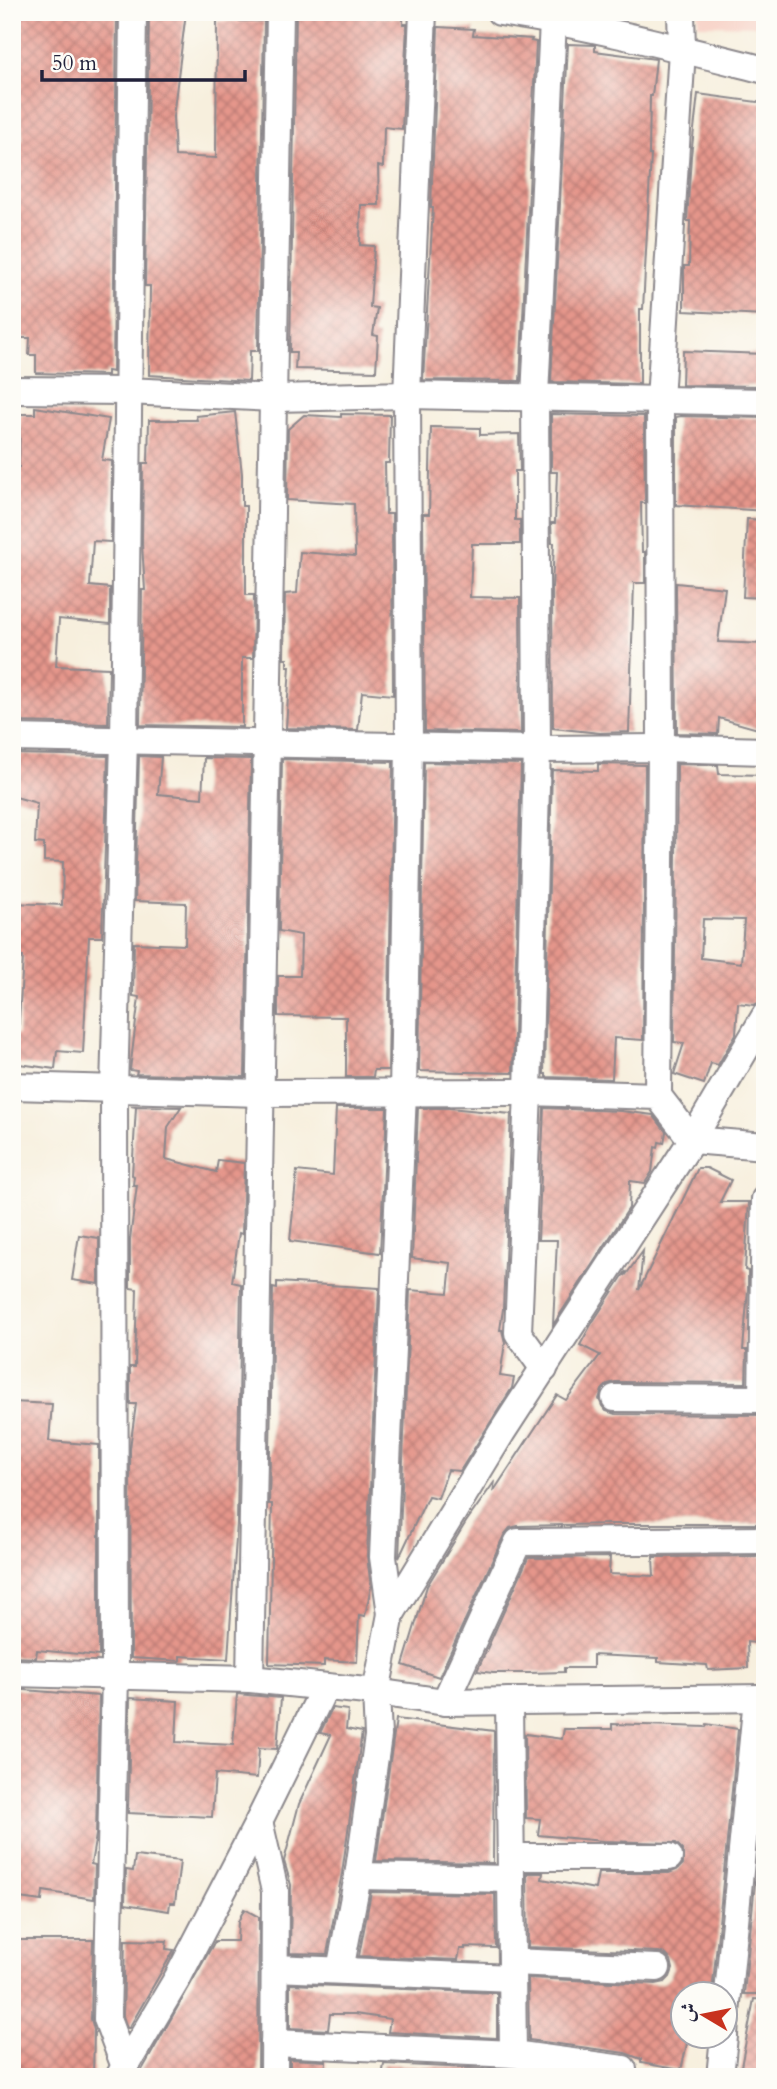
<svg xmlns="http://www.w3.org/2000/svg" width="777" height="2089" viewBox="0 0 777 2089" font-family="Cardo,Amiri,serif">
  <style>
    .built { fill: #f7d1c6 }
    .building { fill: url(#building-cross-hatch); fill-rule: evenodd }
    .lines { fill: none; stroke-linecap: round; stroke-linejoin: round }
    .street-casing { stroke: #8c888c; stroke-width: 30 }
    .street { stroke: #fff; stroke-width: 26 }
  </style>
  <defs>
    <pattern id="building-cross-hatch" width="8" height="8" patternUnits="userSpaceOnUse" patternTransform="scale(1.75)"><rect width="8" height="8" fill="#e5968b"/><path d="M0 0l8 8M0 8l8-8" fill="none" stroke="#b97a73"/></pattern>
  </defs>
  <rect width="100%" height="100%" fill="#fdfcf7"/>
  <filter id="ink" filterUnits="userSpaceOnUse"><feTurbulence type="fractalNoise" baseFrequency=".0143" numOctaves="2"/><feDisplacementMap in="SourceGraphic" scale="14" xChannelSelector="R" yChannelSelector="G"/><feConvolveMatrix kernelMatrix="1 2 1 2 8 2 1 2 1" color-interpolation-filters="sRGB"/></filter>
  <filter id="wash" filterUnits="userSpaceOnUse"><feTurbulence type="fractalNoise" baseFrequency=".00686" numOctaves="4" result="noise"/><feDisplacementMap in="SourceGraphic" scale="28" xChannelSelector="R" yChannelSelector="G"/><feGaussianBlur stdDeviation="1.57" result="paint"/><feColorMatrix in="noise" values="0 0 0 0 0 0 0 0 0 0 0 0 0 0 0 0 0 1.4 0 .05"/><feComposite in="paint" operator="in"/></filter>
  <g filter="url(#wash)">
    <rect width="100%" height="100%" fill="#f7efdd"/>
    <path class="built" d="M 698,12 L 765,12 L 765,26 L 698,25 Z"/>
    <g id="blocks">
      <g class="building">
        <path d="M 12,12 L 117,12 L 113,372 L 107,371 L 107,375 L 36,373 L 36,355 L 29,355 L 30,338 L 20,338 L 21,292 L 13,292 L 15,209 L 12,139 L 23,139 L 12,37 Z"/>
        <path d="M 149,12 L 186,12 L 173,117 L 175,156 L 216,158 L 217,21 L 264,21 L 258,351 L 250,351 L 249,381 L 149,375 L 150,286 L 145,286 Z"/>
        <path d="M 296,12 L 403,18 L 403,24 L 407,24 L 402,129 L 384,127 L 383,167 L 378,166 L 379,205 L 361,205 L 360,245 L 374,246 L 370,307 L 377,308 L 373,335 L 378,336 L 376,371 L 295,369 L 296,352 L 290,352 Z"/>
        <path d="M 438,27 L 474,29 L 473,35 L 532,39 L 531,41 L 536,42 L 520,381 L 423,380 L 433,208 L 431,208 Z"/>
        <path d="M 568,44 L 595,45 L 595,51 L 656,59 L 652,96 L 650,96 L 649,155 L 651,155 L 643,309 L 640,309 L 640,384 L 551,382 Z"/>
        <path d="M 698,94 L 765,103 L 765,315 L 684,311 L 684,266 L 689,266 L 690,221 L 687,221 L 691,156 Z"/>
        <path d="M 683,351 L 765,354 L 765,386 L 682,385 Z"/>
        <path d="M 35,407 L 109,419 L 102,460 L 112,461 L 111,542 L 93,541 L 90,586 L 110,588 L 110,624 L 59,619 L 56,666 L 109,668 L 108,724 L 12,722 L 12,467 L 19,467 L 20,414 L 35,414 Z"/>
        <path d="M 235,412 L 242,474 L 242,506 L 246,506 L 246,595 L 254,595 L 253,658 L 242,658 L 242,727 L 140,725 L 142,590 L 145,590 L 142,544 L 143,463 L 148,463 L 149,420 L 197,420 L 196,416 Z"/>
        <path d="M 341,414 L 390,415 L 389,463 L 385,463 L 386,514 L 392,514 L 393,695 L 362,692 L 358,730 L 286,728 L 290,666 L 287,666 L 287,659 L 284,659 L 285,594 L 297,593 L 300,552 L 355,556 L 354,504 L 287,500 L 288,429 L 304,415 L 341,417 Z"/>
        <path d="M 551,414 L 644,416 L 645,503 L 641,503 L 642,552 L 645,552 L 645,583 L 634,583 L 629,732 L 600,733 L 553,728 L 552,588 L 554,543 L 552,543 L 551,523 L 555,523 L 557,472 L 551,472 Z"/>
        <path d="M 681,416 L 765,418 L 765,511 L 676,505 L 676,417 Z"/>
        <path d="M 431,427 L 480,428 L 480,435 L 519,434 L 520,471 L 515,471 L 515,520 L 520,520 L 520,544 L 472,544 L 470,597 L 520,598 L 521,733 L 425,731 L 423,514 L 429,514 Z"/>
        <path d="M 747,519 L 765,520 L 765,598 L 743,597 Z"/>
        <path d="M 676,583 L 725,588 L 718,642 L 765,644 L 765,731 L 719,718 L 718,734 L 677,733 Z"/>
        <path d="M 12,754 L 108,756 L 102,937 L 89,937 L 83,1053 L 57,1051 L 55,1069 L 12,1063 L 12,1034 L 18,1035 L 23,957 L 12,956 L 12,903 L 62,905 L 63,862 L 44,861 L 44,844 L 35,843 L 37,803 L 12,796 Z"/>
        <path d="M 139,756 L 161,757 L 158,794 L 202,798 L 204,758 L 251,759 L 245,1077 L 136,1074 L 137,1071 L 130,1070 L 139,997 L 133,996 L 134,943 L 185,945 L 186,903 L 135,901 Z"/>
        <path d="M 282,759 L 393,762 L 388,1070 L 374,1070 L 373,1077 L 346,1077 L 346,1017 L 278,1016 L 278,976 L 300,976 L 301,935 L 279,931 Z"/>
        <path d="M 424,762 L 521,764 L 513,1073 L 419,1071 Z"/>
        <path d="M 598,764 L 645,765 L 643,1040 L 614,1038 L 612,1079 L 546,1077 L 546,1074 L 544,1074 L 552,770 L 598,771 Z"/>
        <path d="M 677,764 L 718,765 L 719,774 L 765,775 L 765,1000 L 754,1005 L 738,1003 L 736,1034 L 718,1065 L 711,1063 L 704,1084 L 674,1074 L 684,1043 L 674,1042 ZM 703,919 L 744,920 L 741,963 L 701,958 Z"/>
        <path d="M 131,1106 L 181,1107 L 168,1127 L 166,1159 L 216,1172 L 218,1160 L 244,1163 L 242,1234 L 239,1233 L 232,1282 L 241,1284 L 237,1523 L 228,1659 L 180,1656 L 180,1661 L 131,1658 L 130,1448 L 136,1404 L 130,1404 L 130,1367 L 135,1367 L 137,1289 L 130,1288 L 130,1239 L 137,1185 L 133,1185 L 134,1176 L 132,1175 L 136,1107 Z"/>
        <path d="M 336,1108 L 387,1108 L 380,1253 L 290,1241 L 297,1171 L 333,1175 Z"/>
        <path d="M 418,1108 L 449,1108 L 511,1114 L 503,1309 L 500,1330 L 502,1330 L 505,1343 L 500,1376 L 514,1378 L 512,1388 L 460,1471 L 448,1470 L 438,1498 L 428,1496 L 399,1558 L 410,1290 L 448,1293 L 451,1263 L 412,1258 Z"/>
        <path d="M 544,1108 L 621,1111 L 653,1115 L 666,1132 L 664,1143 L 659,1142 L 658,1148 L 655,1147 L 652,1172 L 645,1183 L 630,1181 L 629,1208 L 553,1325 L 557,1240 L 538,1240 Z"/>
        <path d="M 698,1168 L 707,1168 L 731,1180 L 720,1202 L 749,1202 L 745,1270 L 748,1271 L 748,1289 L 743,1350 L 747,1350 L 746,1383 L 615,1382 L 608,1384 L 602,1390 L 599,1399 L 602,1406 L 606,1411 L 615,1414 L 765,1415 L 765,1524 L 612,1524 L 518,1526 L 510,1528 L 504,1535 L 439,1677 L 403,1665 L 427,1586 L 466,1522 L 495,1481 L 493,1492 L 557,1395 L 566,1400 L 600,1355 L 580,1345 L 592,1323 L 626,1271 L 625,1276 L 643,1251 L 639,1290 Z"/>
        <path d="M 79,1235 L 99,1238 L 99,1284 L 72,1280 Z"/>
        <path d="M 277,1282 L 379,1288 L 367,1556 L 371,1587 L 365,1616 L 359,1615 L 357,1662 L 324,1660 L 324,1666 L 269,1664 L 272,1504 L 269,1504 L 273,1288 L 277,1289 Z"/>
        <path d="M 12,1402 L 52,1404 L 49,1441 L 99,1445 L 99,1656 L 37,1650 L 36,1658 L 12,1657 Z"/>
        <path d="M 765,1556 L 765,1644 L 747,1642 L 748,1668 L 708,1670 L 707,1665 L 658,1662 L 658,1658 L 593,1655 L 593,1668 L 564,1668 L 564,1672 L 529,1673 L 493,1673 L 477,1671 L 528,1558 L 610,1557 L 609,1574 L 654,1576 L 653,1557 Z"/>
        <path d="M 12,1689 L 99,1696 L 96,1835 L 91,1864 L 95,1865 L 94,1899 L 43,1891 L 42,1901 L 12,1897 Z"/>
        <path d="M 237,1694 L 281,1698 L 277,1749 L 259,1748 L 257,1778 L 215,1774 L 212,1817 L 128,1813 L 130,1698 L 178,1701 L 176,1742 L 233,1745 Z"/>
        <path d="M 332,1708 L 348,1710 L 346,1729 L 362,1732 L 342,1873 L 327,1954 L 290,1953 L 291,1885 L 284,1861 L 299,1804 L 331,1735 L 320,1733 Z"/>
        <path d="M 396,1719 L 494,1731 L 493,1863 L 495,1863 L 376,1861 Z"/>
        <path d="M 612,1724 L 706,1727 L 707,1724 L 738,1729 L 712,1994 L 682,1994 L 682,2038 L 688,2039 L 681,2070 L 641,2063 L 641,2059 L 625,2053 L 529,2040 L 528,1978 L 656,1984 L 665,1982 L 670,1977 L 673,1969 L 671,1960 L 665,1954 L 658,1952 L 528,1947 L 527,1873 L 543,1873 L 542,1879 L 595,1889 L 598,1873 L 669,1873 L 677,1870 L 683,1864 L 683,1850 L 676,1843 L 603,1841 L 538,1835 L 540,1819 L 526,1818 L 525,1734 L 562,1739 L 564,1729 L 612,1729 Z"/>
        <path d="M 763,1802 L 765,1803 L 765,1994 L 744,1994 Z"/>
        <path d="M 135,1856 L 180,1861 L 175,1903 L 170,1903 L 169,1911 L 125,1904 L 126,1870 L 133,1871 Z"/>
        <path d="M 371,1892 L 495,1894 L 496,1948 L 465,1947 L 465,1949 L 460,1949 L 458,1960 L 359,1956 Z"/>
        <path d="M 244,1909 L 259,1917 L 258,2077 L 138,2077 L 215,1941 L 237,1941 L 238,1922 Z"/>
        <path d="M 12,1940 L 93,1940 L 91,2019 L 94,2030 L 93,2077 L 12,2077 Z"/>
        <path d="M 125,1940 L 167,1941 L 166,1949 L 174,1950 L 129,2028 L 127,2028 L 123,2016 Z"/>
        <path d="M 290,1984 L 497,1993 L 497,2038 L 388,2032 L 390,2019 L 355,2014 L 330,2014 L 328,2030 L 290,2028 Z"/>
        <path d="M 754,1999 L 765,2000 L 765,2077 L 739,2077 Z"/>
        <path d="M 290,2059 L 326,2061 L 325,2077 L 290,2077 Z"/>
        <path d="M 384,2064 L 512,2070 L 556,2076 L 382,2077 Z"/>
      </g>
    </g>
  </g>
  <g filter="url(#ink)">
    <use href="#blocks" fill-opacity="0" stroke="#8c888c" stroke-width="2"/>
    <g class="lines">
      <g class="street-casing">
        <g id="street">
          <path d="M 500,12 C 589,25 677,48 765,70"/>
          <path d="M 12,390 L 127,391 L 275,398 L 407,395 L 765,402"/>
          <path d="M 12,738 L 537,749 L 661,748 L 765,751"/>
          <path d="M 12,1086 L 260,1093 L 528,1092 L 658,1096 L 692,1140 L 765,1146"/>
          <path d="M 658,1096 L 661,748 L 660,400 L 682,50 L 681,12"/>
          <path d="M 544,1369 L 518,1333 L 528,1092 L 537,749 L 535,396 L 553,21"/>
          <path d="M 615,1398 L 765,1399"/>
          <path d="M 762,1399 L 765,1199"/>
          <path d="M 391,1614 L 383,1557 L 403,1093 L 409,745 L 407,395 L 423,12"/>
          <path d="M 12,1673 L 250,1679 L 376,1692 L 445,1702 L 765,1698"/>
          <path d="M 250,1679 L 280,12"/>
          <path d="M 509,1701 L 513,2054"/>
          <path d="M 445,1702 L 518,1542 L 765,1540"/>
          <path d="M 259,1821 L 275,1891 L 274,2077"/>
          <path d="M 511,1857 L 669,1857"/>
          <path d="M 358,1876 L 511,1879"/>
          <path d="M 512,1962 L 657,1968"/>
          <path d="M 275,1968 L 512,1978"/>
          <path d="M 340,1970 L 358,1876 L 378,1736 L 376,1692 L 391,1614 L 502,1432 L 692,1140 L 765,1016"/>
          <path d="M 724,2034 L 757,1698"/>
          <path d="M 274,2043 L 513,2054 L 623,2069"/>
          <path d="M 125,2067 L 107,2019 L 115,1676 L 114,1088 L 124,740 L 133,12"/>
          <path d="M 120,2075 L 177,1979 L 259,1821 L 325,1687"/>
          <path d="M 720,2077 L 724,2036"/>
        </g>
      </g>
      <use href="#street" class="street"/>
    </g>
  </g>
  <rect width="777" height="2089" fill="none" stroke="#fdfcf7" stroke-width="42"/>
  <g transform="translate(704 2015) rotate(280)"><circle r="33" fill="#fdfcf7" stroke="#a5a5ac" stroke-width="2"/>
  <path d="M0-5L12 26L0 18L-12 26Z" fill="#c8321e"/>
  <text y="-10" font-size="19" font-weight="bold" text-anchor="middle" fill="#22223b">ش</text>
  </g>
  <path d="M42 70v10h203v-10" fill="none" stroke="#22223b" stroke-width="3.5"/>
  <text x="52" y="70" font-size="21" fill="#22223b" stroke="#fdfcf7" stroke-width="5" paint-order="stroke">50 m</text>
</svg>
